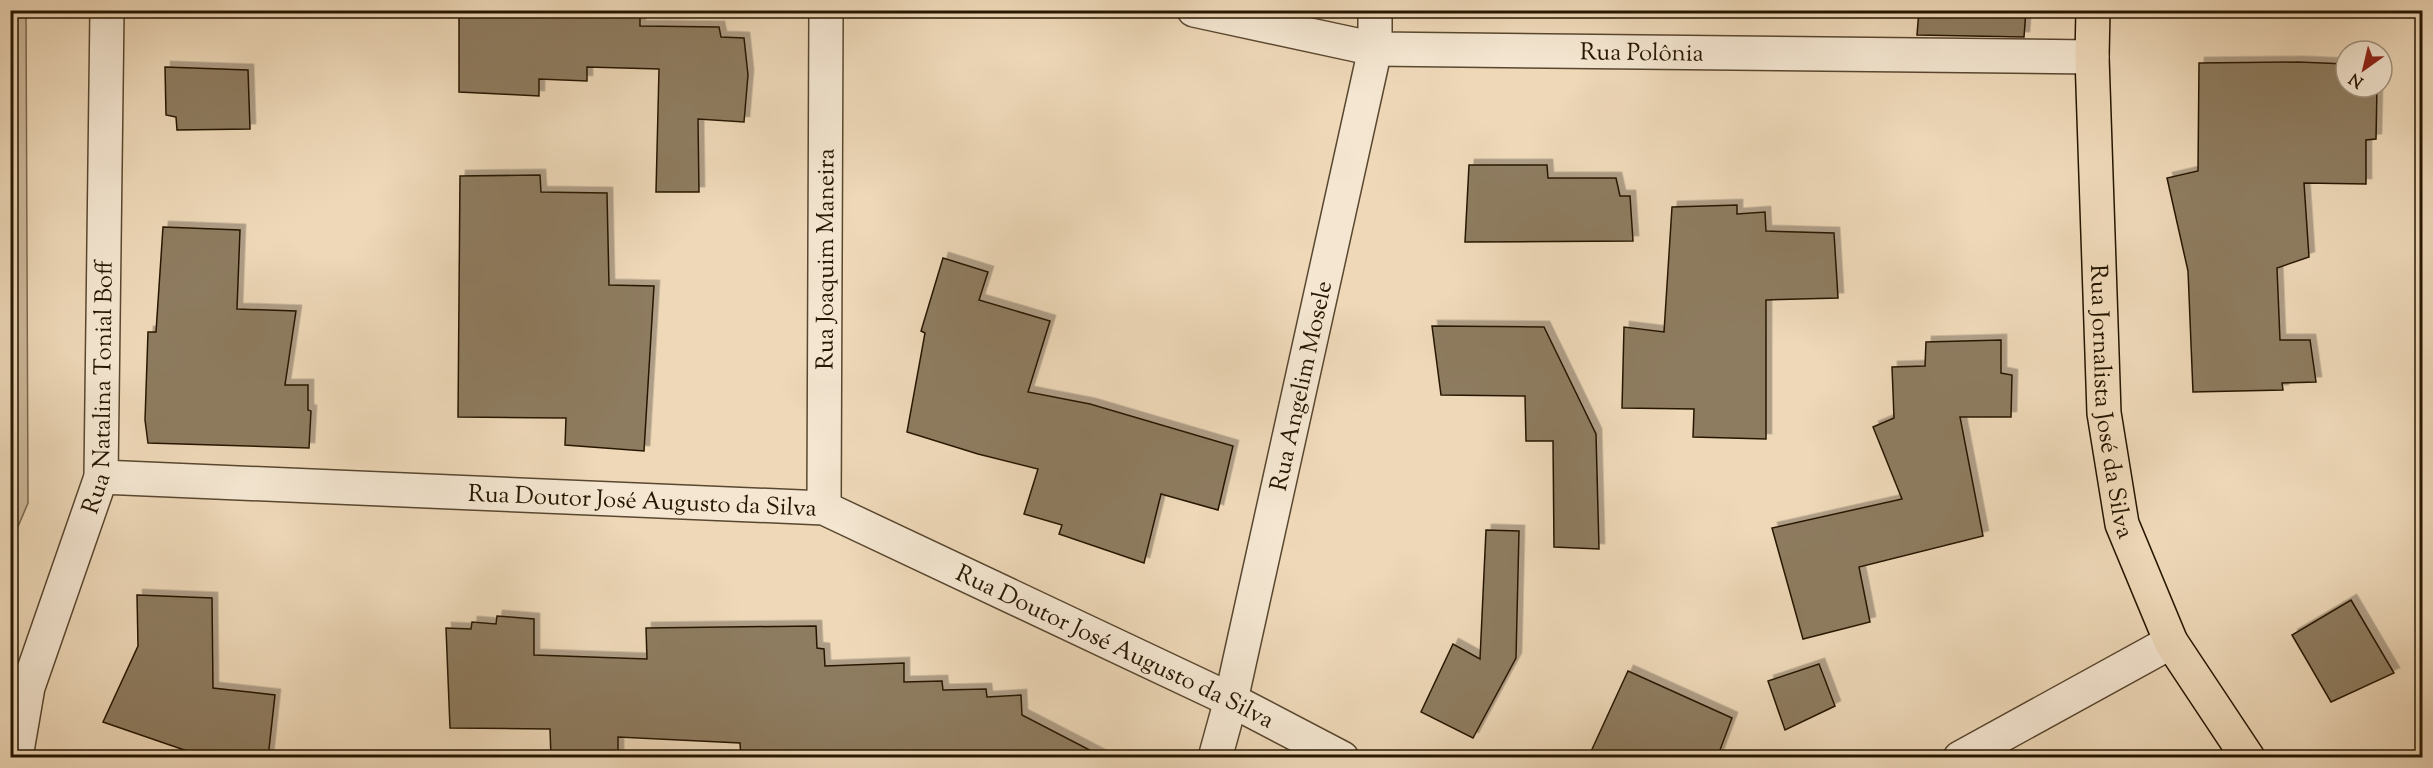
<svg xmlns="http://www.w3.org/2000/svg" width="2433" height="768" viewBox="0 0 2433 768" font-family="'Sorts Mill Goudy',serif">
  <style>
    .green { fill: #ccb799; stroke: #7a674d; stroke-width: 1.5 }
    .building { fill: #8e7b60; stroke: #271701; stroke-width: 1.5; filter: url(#shadow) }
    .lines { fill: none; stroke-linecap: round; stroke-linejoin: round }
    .minor-casing { stroke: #59472f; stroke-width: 36 }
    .major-casing { stroke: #271701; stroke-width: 36 }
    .minor { stroke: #f4e6d1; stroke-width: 33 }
    .major { stroke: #eed8b8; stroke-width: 33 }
    .labels { text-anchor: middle; stroke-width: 4.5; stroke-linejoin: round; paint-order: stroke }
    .street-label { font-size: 24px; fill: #271701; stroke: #f4e6d1 }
  </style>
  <defs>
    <filter id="shadow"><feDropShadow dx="5.5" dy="-5.5" stdDeviation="0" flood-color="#0004"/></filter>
  </defs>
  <rect width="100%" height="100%" fill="#eed8b8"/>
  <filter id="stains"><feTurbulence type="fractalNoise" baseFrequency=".00333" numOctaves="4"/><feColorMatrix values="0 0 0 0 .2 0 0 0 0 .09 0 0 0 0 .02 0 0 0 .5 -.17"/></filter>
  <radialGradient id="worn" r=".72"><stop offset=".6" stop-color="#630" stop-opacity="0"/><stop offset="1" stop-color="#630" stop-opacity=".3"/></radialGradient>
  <path class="green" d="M 26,11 L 28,503 L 11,543 L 10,11 Z"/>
  <g class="building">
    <path d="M 459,10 L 640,10 L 640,26 L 719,27 L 721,37 L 744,38 L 748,75 L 744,122 L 698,119 L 699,192 L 656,192 L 659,69 L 587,67 L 587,81 L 539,79 L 539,96 L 459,92 Z"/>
    <path d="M 1919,10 L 2026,10 L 2024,37 L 1917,35 Z"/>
    <path d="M 2299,62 L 2346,64 L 2346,87 L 2377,87 L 2376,139 L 2366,140 L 2366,184 L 2304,183 L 2309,257 L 2277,268 L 2280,340 L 2310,340 L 2316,382 L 2282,383 L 2283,390 L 2193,392 L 2188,271 L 2167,178 L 2198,171 L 2199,63 Z"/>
    <path d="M 165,67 L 248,70 L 250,129 L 177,130 L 176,117 L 166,115 Z"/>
    <path d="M 1469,165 L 1547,165 L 1548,178 L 1616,178 L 1620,196 L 1630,196 L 1633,241 L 1465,242 Z"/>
    <path d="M 540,175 L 541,192 L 607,193 L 609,285 L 654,286 L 644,451 L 565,445 L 566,418 L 458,417 L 460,176 Z"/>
    <path d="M 1737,205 L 1737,214 L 1765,212 L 1766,231 L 1834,233 L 1838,298 L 1766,300 L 1766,439 L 1693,437 L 1694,409 L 1622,408 L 1624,327 L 1664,332 L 1672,207 Z"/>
    <path d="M 163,227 L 240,230 L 237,309 L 296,311 L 285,385 L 308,385 L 308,410 L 311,411 L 309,448 L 148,443 L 145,420 L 148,332 L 156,332 Z"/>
    <path d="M 943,258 L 988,272 L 979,300 L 1050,321 L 1028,392 L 1090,404 L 1233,446 L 1218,510 L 1161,494 L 1144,563 L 1059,534 L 1062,525 L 1024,514 L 1038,469 L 978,454 L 907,432 L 925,333 L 921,331 Z"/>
    <path d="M 1432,326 L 1544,327 L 1596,434 L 1599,549 L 1554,547 L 1553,441 L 1526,441 L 1525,396 L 1441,395 Z"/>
    <path d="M 2001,340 L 2001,373 L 2012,375 L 2011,417 L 1960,417 L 1983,536 L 1859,567 L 1870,622 L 1803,639 L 1772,528 L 1902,499 L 1873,427 L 1894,418 L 1892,367 L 1925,366 L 1926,342 Z"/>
    <path d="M 1486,530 L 1519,531 L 1516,658 L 1473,738 L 1421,712 L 1453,644 L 1480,659 Z"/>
    <path d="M 137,595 L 212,598 L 213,688 L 275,695 L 268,758 L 193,753 L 103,722 L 138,646 Z"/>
    <path d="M 2351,600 L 2394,673 L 2331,702 L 2292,635 Z"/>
    <path d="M 497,616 L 534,619 L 534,655 L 647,659 L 646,628 L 816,626 L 817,648 L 824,649 L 825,666 L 904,663 L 904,682 L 942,681 L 943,690 L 986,689 L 987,697 L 1021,695 L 1022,715 L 1105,758 L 741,758 L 740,743 L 618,737 L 618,758 L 551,758 L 550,729 L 450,728 L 446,628 L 471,629 L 472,622 L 496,624 Z"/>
    <path d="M 1819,664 L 1835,706 L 1785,730 L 1768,681 Z"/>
    <path d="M 1628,671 L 1732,718 L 1717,758 L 1588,758 Z"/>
  </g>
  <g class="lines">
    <g class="minor-casing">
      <g id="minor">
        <path id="s1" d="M 1194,10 L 1375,49 L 2092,57"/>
        <path id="s2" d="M 101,477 L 824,508 L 1231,700 L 1342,758"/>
        <path id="s3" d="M 824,508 L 826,10"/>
        <path id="s4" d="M 19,758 L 17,751 L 28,687 L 101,477 L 107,10"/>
        <path id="s5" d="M 1215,758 L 1231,700 L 1375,49 L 1375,10"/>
        <path d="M 1960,758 L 2171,642"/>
      </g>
    </g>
    <g class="major-casing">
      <g id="major">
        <path id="s6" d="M 2093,10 L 2092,57 L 2104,413 L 2122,524 L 2171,642 L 2248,758"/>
      </g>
    </g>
    <use href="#minor" class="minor"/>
    <use href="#major" class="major"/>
  </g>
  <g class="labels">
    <g class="street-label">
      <text dy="8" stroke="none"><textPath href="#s1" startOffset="452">Rua Polônia</textPath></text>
      <text dy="8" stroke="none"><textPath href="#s3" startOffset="249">Rua Joaquim Maneira</textPath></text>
      <text dy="8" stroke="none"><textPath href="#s5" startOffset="382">Rua Angelim Mosele</textPath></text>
      <text dy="8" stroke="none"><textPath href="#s4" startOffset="384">Rua Natalina Tonial Boff</textPath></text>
      <text dy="8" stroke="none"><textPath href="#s6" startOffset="392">Rua Jornalista José da Silva</textPath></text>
      <text dy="8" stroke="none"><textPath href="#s2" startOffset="542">Rua Doutor José Augusto da Silva</textPath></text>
      <text dy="8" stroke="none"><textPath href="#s2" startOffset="1046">Rua Doutor José Augusto da Silva</textPath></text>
    </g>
  </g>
  <rect width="2433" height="768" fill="none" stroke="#eed8b8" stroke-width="36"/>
  <rect x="12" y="12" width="2409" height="744" fill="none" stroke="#271701" stroke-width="3"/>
  <rect x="18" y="18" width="2397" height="732" fill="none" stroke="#271701" stroke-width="1.5"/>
  <g transform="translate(2364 69) rotate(214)"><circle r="28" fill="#f4e6d1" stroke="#a2937e" stroke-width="1.5"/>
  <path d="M0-4.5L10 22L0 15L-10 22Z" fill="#8f2418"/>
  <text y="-9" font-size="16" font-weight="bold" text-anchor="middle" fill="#271701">N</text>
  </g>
  <rect width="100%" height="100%" filter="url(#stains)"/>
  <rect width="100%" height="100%" fill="url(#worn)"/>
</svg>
